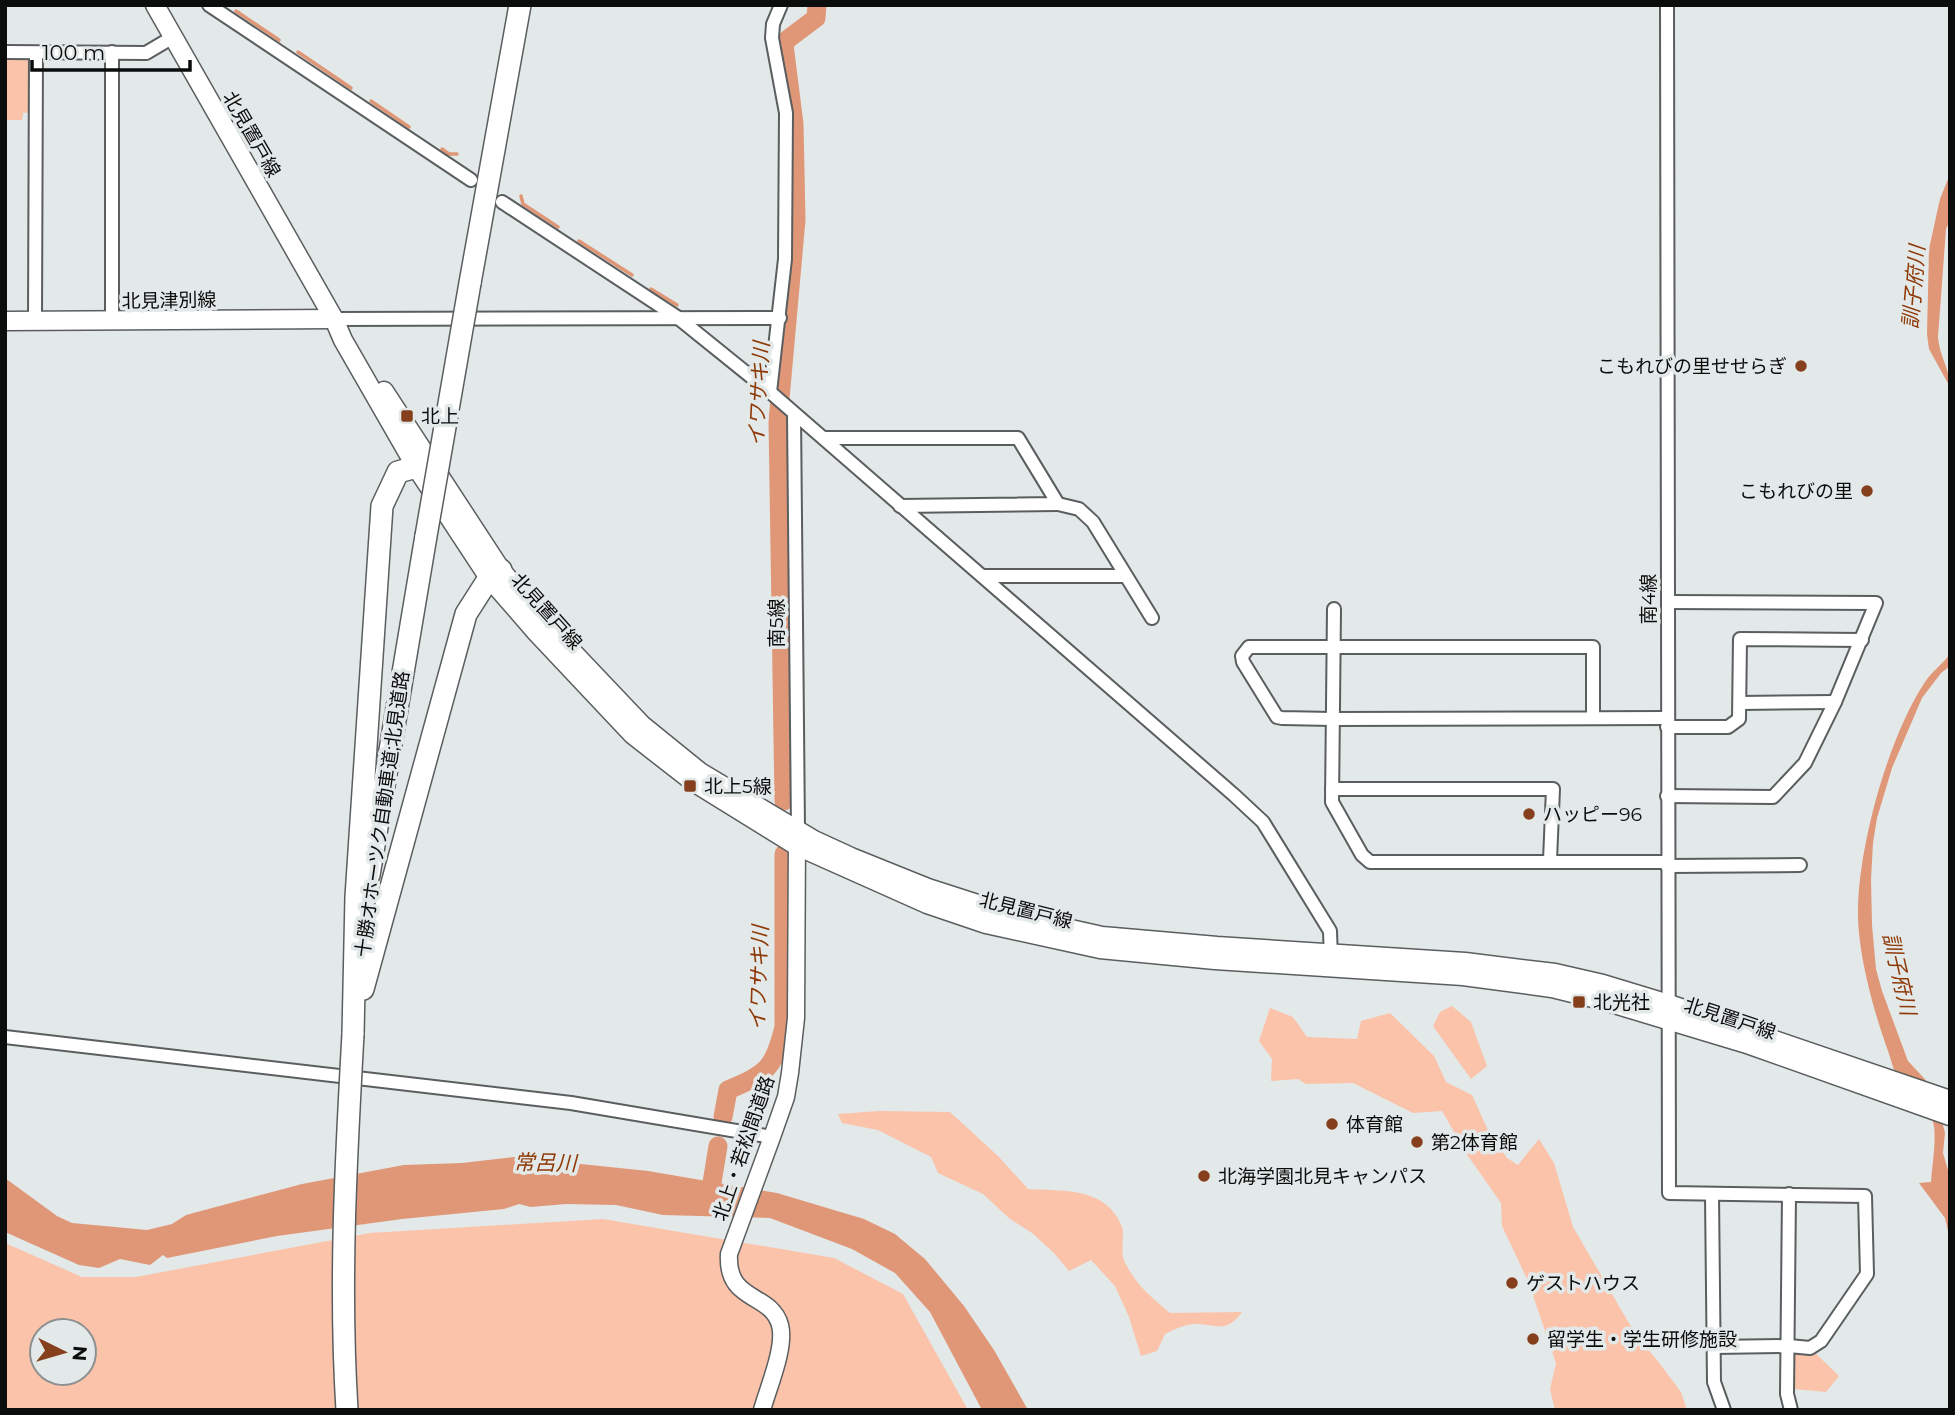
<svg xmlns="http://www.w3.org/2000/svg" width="1955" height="1415" viewBox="0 0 1955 1415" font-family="Montserrat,'Noto Sans JP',sans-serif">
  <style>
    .green { fill: #fbc3aa; fill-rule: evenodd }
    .water { fill: #e09778 }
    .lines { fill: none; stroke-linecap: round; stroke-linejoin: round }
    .stream { stroke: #e09778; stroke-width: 3.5 }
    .river { stroke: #e09778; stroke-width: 19 }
    .street-casing { stroke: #5a5e5f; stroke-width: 16 }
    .secondary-casing { stroke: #5a5e5f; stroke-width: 19 }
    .primary-casing { stroke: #5a5e5f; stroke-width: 21 }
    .highway-casing { stroke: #5a5e5f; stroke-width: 24 }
    .street { stroke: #fff; stroke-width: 12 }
    .secondary { stroke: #fff; stroke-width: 16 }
    .primary { stroke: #fff; stroke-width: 18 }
    .highway { stroke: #fff; stroke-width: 21 }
    .highway-bridge-casing { stroke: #5a5e5f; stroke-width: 24; stroke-linecap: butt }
    .highway-bridge { stroke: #fff; stroke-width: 21 }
    .poi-dot { fill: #863f1d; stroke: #e3e8e8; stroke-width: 2.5 }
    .labels { text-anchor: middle; stroke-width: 7; stroke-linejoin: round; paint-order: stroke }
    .street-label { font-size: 19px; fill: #0b0d0d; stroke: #e3e8e8 }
    .poi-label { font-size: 19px; fill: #0b0d0d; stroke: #e3e8e8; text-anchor: start }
    .water-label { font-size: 21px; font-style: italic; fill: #8e3907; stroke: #e3e8e8 }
  </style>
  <rect width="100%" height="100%" fill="#e3e8e8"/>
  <g class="green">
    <path d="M 5,52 L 36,53 L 36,112 L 23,113 L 22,120 L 5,120 Z"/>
    <path d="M 1452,1006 L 1471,1022 L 1487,1066 L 1471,1079 L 1433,1026 L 1440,1012 Z"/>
    <path d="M 1270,1008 L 1293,1017 L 1307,1037 L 1357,1039 L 1361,1021 L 1390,1013 L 1434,1056 L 1446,1082 L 1472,1095 L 1487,1128 L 1507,1158 L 1518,1165 L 1539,1139 L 1554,1163 L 1573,1227 L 1637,1337 L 1657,1360 L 1681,1392 L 1687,1410 L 1555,1410 L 1550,1389 L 1556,1363 L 1528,1281 L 1502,1226 L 1501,1203 L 1468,1156 L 1442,1111 L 1413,1113 L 1353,1083 L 1306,1084 L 1298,1079 L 1271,1081 L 1272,1059 L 1259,1041 Z"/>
    <path d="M 879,1111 L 950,1112 L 998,1156 L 1028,1189 C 1063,1191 1107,1187 1122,1227 C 1125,1237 1120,1250 1124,1260 C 1134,1283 1151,1297 1170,1313 L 1242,1312 C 1227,1333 1218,1325 1197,1324 C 1185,1324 1175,1329 1165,1334 L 1157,1351 L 1141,1356 L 1129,1317 L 1115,1286 L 1091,1260 L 1069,1271 L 1054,1253 L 1032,1233 L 1010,1219 L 983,1194 L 938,1173 L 931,1157 L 878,1130 L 842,1123 L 838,1114 Z"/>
    <path d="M 603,1219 L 834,1258 L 903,1294 L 968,1410 L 5,1410 L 5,1243 L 82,1277 L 136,1277 L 370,1233 ZM 42,1331 L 84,1331 L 84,1373 L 42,1373 Z"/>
    <path d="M 1789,1346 L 1810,1348 L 1839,1376 L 1826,1392 L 1795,1389 L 1787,1394 Z"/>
  </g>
  <g class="water">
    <path d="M 1950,174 L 1950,220 L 1946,229 L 1938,337 C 1939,355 1950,369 1950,387 L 1929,349 L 1927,334 L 1929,249 L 1940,199 Z"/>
    <path d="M 1950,654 L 1950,666 L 1941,673 L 1922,698 L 1892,768 L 1877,818 L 1873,843 L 1871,879 L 1872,925 L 1876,969 L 1882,991 L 1908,1061 L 1934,1089 L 1945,1133 L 1943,1153 L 1950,1177 L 1950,1275 L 1948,1231 L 1945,1218 L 1919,1183 L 1931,1182 C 1932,1165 1938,1133 1932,1119 C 1926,1104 1911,1095 1901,1083 C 1894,1074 1891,1059 1887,1048 C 1873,1009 1857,950 1858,909 C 1859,843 1889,736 1925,682 C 1932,671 1943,664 1950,654 Z"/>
    <path d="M 514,1157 L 648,1171 L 777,1193 L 864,1219 L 895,1234 L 925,1259 L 964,1306 L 994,1350 L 1028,1410 L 982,1410 L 930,1312 L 895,1273 L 852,1249 L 770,1218 L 663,1215 L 616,1205 L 566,1204 L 531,1207 L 519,1204 L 504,1209 L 402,1219 L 277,1236 L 167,1258 L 163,1255 L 150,1265 L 120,1259 L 99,1268 L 79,1265 L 5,1232 L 5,1178 L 57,1216 L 72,1223 L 147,1230 L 172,1224 L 186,1215 L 302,1184 L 404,1165 L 462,1163 Z"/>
  </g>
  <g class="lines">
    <g class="stream">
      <path d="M 236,11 L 279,40"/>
      <path d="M 298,52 L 351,88"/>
      <path d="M 371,101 L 409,127"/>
      <path d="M 442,149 L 449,154 L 457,154"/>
      <path d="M 521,196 L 523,204 L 558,227"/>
      <path d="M 579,241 L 632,275"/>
      <path d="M 651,289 L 677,305"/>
      <path d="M 777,385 L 781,388"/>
    </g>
    <g class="river">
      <path d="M 784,801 L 778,421 L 796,220 L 794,124 L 784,45 L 788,39 L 816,18 L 817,5"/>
      <path d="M 723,1117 L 728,1090 C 767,1073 773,1070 784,1027 L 784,854"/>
      <path d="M 709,1201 L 718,1146"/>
    </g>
    <g class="street-casing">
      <g id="street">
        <path d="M 209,5 L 471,180"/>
        <path d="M 1667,5 L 1669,1193 L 1865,1196 L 1867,1274 L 1821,1341 L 1810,1348 L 1789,1346 L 1714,1347"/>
        <path d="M 5,52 L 146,53 L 173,37"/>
        <path d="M 502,202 L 677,317 L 770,392 L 1234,795 L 1263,822 L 1330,931 L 1331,960"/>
        <path d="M 334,319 L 780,318"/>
        <path d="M 35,321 L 36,53"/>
        <path d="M 112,322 L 112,52"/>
        <path d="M 770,392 L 785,259 L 786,113 L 772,38 L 773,24 L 781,5"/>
        <path d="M 794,415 L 798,830"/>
        <path d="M 824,438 L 1018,438 L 1058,504 L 900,506"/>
        <path d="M 1058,504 L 1079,509 L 1093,522 L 1152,618"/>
        <path d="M 983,576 L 1124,576"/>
        <path d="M 1334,609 L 1332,802 L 1362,855 L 1370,862 L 1667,862"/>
        <path d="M 1740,703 L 1835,702"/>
        <path d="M 1593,718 L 1593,647 L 1249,647 L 1242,656 L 1243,662 L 1277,717 L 1282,718 L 1332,719 L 1667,718"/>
        <path d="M 1667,727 L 1728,727 L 1739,719 L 1740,639 L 1862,640"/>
        <path d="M 1332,789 L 1553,789 L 1550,860"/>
        <path d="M 1667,796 L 1773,797 L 1805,763 L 1835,702 L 1876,603 L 1668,602"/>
        <path d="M 1667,866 L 1800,865"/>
        <path d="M 5,1037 L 571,1103 L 772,1137"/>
        <path d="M 1789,1194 L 1787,1394 L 1791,1410"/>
        <path d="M 1712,1195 L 1714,1382 L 1724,1410"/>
      </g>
    </g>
    <g class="secondary-casing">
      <path id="secondary" d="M 762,1410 C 768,1388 786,1347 780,1325 C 771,1292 726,1303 729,1254 L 772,1137 L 786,1097 L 790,1073 L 796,1018 L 797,836"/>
    </g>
    <g class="primary-casing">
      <g id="primary">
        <path d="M 155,5 L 334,319 L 343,340 L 416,467 L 489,578 L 536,632 L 633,735 L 692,781 L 797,846 L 927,904 L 986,924 L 1100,949 L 1215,960 L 1463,976 L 1552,988 L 1601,1000 L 1750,1045 L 1950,1116"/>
        <path d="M 5,321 L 334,319"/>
        <path d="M 384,391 L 501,570 L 547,625 L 642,725 L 700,772 L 814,840 L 851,857 L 928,888 L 990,908 L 1044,923 L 1102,936 L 1217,946 L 1465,962 L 1555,973 L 1603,984 L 1669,1004 L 1950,1100"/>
      </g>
    </g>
    <g class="highway-casing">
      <g id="highway">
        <path d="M 470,283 L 520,5"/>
        <path d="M 369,875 L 426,536"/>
        <path d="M 363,989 L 466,614 L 489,578 L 501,570"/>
        <path d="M 353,1034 L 356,897 L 382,506 L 398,472 L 431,463"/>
      </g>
    </g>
    <use href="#street" class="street"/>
    <use href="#secondary" class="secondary"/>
    <use href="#primary" class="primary"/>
    <use href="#highway" class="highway"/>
    <g class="highway-bridge-casing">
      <g id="highway-bridge">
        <path d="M 426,536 L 470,283"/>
        <path d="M 347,1410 C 339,1284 346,1159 353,1034"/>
      </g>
    </g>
    <use href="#highway-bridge" class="highway-bridge"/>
  </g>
  <g class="poi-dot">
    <circle cx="1801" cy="366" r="7"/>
    <rect x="400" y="409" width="14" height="14" rx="3.5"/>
    <circle cx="1867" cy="491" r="7"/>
    <rect x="683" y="779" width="14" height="14" rx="3.5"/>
    <circle cx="1529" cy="814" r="7"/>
    <rect x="1572" y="995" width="14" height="14" rx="3.5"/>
    <circle cx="1332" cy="1124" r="7"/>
    <circle cx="1417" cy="1142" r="7"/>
    <circle cx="1204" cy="1176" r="7"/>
    <circle cx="1512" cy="1283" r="7"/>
    <circle cx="1533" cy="1339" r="7"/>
  </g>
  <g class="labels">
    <g class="street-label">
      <text transform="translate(252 134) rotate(60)" y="7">北見置戸線</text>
      <text transform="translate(169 300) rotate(-1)" y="7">北見津別線</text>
      <text transform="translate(1648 599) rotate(-90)" y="7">南4線</text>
      <text transform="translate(547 611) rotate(48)" y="7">北見置戸線</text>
      <text transform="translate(776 623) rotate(-90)" y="7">南5線</text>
      <text transform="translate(382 814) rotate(-82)" y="7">十勝オホーツク自動車道;北見道路</text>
      <text transform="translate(1026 910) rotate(14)" y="7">北見置戸線</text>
      <text transform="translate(1730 1018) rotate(18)" y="7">北見置戸線</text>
      <text transform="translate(743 1148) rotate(-71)" y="7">北上・若松間道路</text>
    </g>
    <g class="poi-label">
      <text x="1787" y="373" text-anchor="end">こもれびの里せせらぎ</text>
      <text x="421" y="423">北上</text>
      <text x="1853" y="498" text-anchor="end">こもれびの里</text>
      <text x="704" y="793">北上5線</text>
      <text x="1543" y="821">ハッピー96</text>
      <text x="1593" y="1009">北光社</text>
      <text x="1346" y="1131">体育館</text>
      <text x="1431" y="1149">第2体育館</text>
      <text x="1218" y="1183">北海学園北見キャンパス</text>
      <text x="1526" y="1290">ゲストハウス</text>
      <text x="1547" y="1346">留学生・学生研修施設</text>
    </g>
    <g class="water-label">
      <text transform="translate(1914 287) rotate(-85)" y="7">訓子府川</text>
      <text transform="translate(759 394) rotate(-87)" y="7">イワサキ川</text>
      <text transform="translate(1899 974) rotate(77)" y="7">訓子府川</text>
      <text transform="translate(759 978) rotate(-88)" y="7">イワサキ川</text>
      <text transform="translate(545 1163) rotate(1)" y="7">常呂川</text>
    </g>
  </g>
  <rect width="1955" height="1415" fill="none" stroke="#0b0d0d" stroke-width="14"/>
  <g transform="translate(63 1352) rotate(95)"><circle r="33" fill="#e3e8e8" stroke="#8d9090" stroke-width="2"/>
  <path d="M0-5L12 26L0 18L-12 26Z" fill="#863f1d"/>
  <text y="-10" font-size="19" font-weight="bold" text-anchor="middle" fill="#0b0d0d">N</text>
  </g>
  <path d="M32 60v10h158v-10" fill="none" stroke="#0b0d0d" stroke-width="3.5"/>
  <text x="42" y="60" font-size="21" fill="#0b0d0d" stroke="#e3e8e8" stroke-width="5" paint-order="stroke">100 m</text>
</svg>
